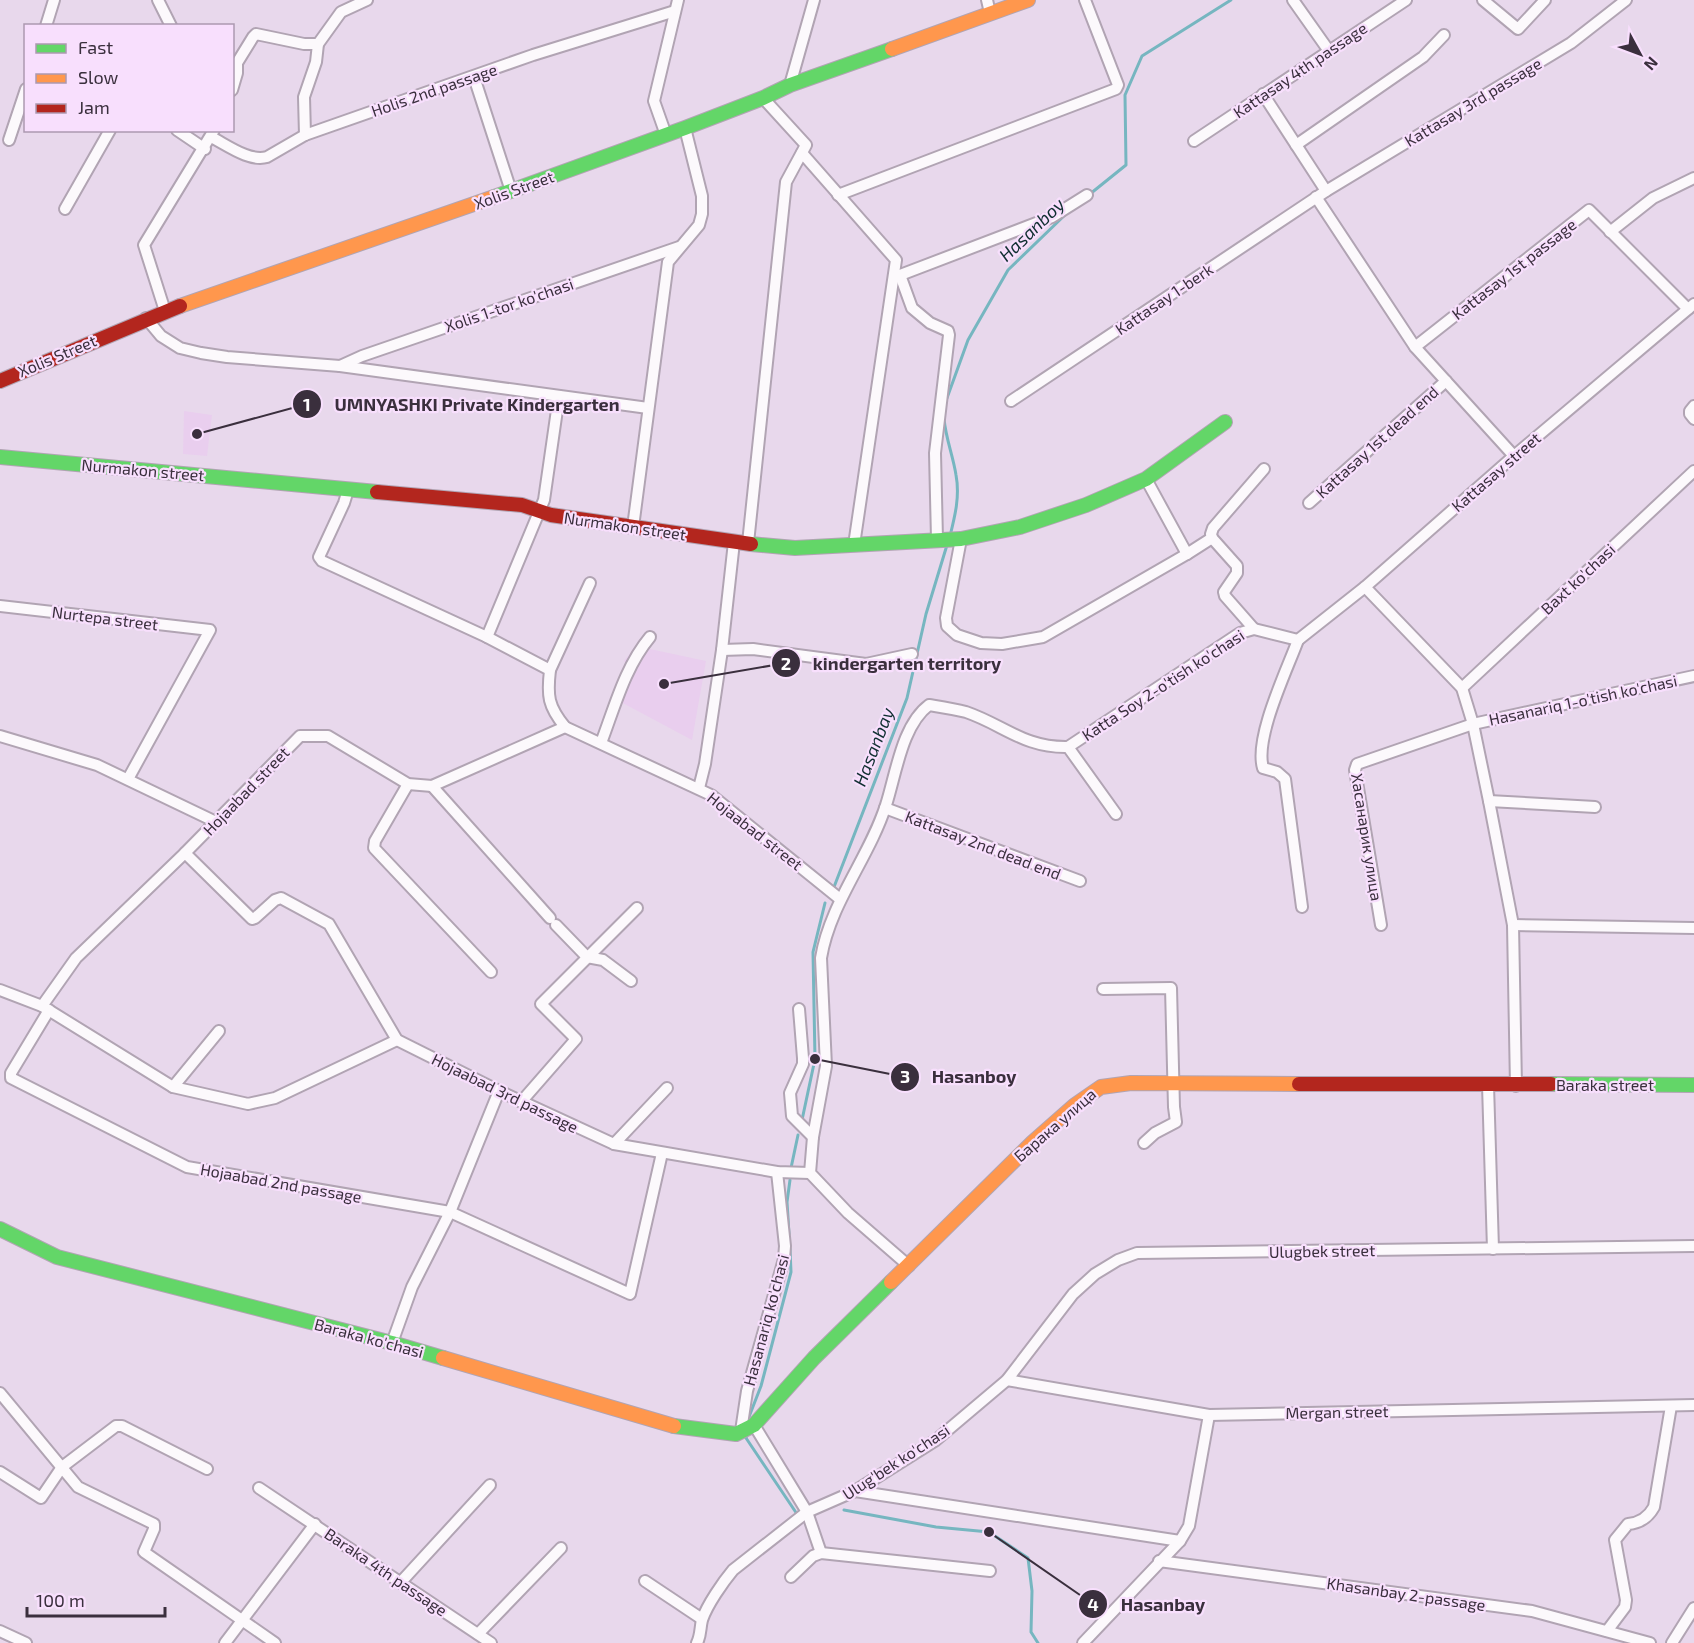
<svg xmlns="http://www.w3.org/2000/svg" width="1694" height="1643" viewBox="0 0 1694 1643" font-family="'Exo 2',sans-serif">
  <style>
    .built { fill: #e9ceee }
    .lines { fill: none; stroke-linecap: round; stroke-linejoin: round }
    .stream { stroke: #76b6c0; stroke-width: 3 }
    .street-casing { stroke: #b1a4b3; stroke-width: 14 }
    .fast-casing { stroke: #b1a4b3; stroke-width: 16 }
    .slow-casing { stroke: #b1a4b3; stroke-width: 16 }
    .jam-casing { stroke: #b1a4b3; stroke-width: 16 }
    .street { stroke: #fcf9fc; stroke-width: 10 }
    .fast { stroke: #63d668; stroke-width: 14 }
    .slow { stroke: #ff974d; stroke-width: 14 }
    .jam { stroke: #b3261e; stroke-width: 14 }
    .labels { text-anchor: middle; stroke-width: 4.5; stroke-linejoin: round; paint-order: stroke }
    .street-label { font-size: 16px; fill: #3a2f3d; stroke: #f8dffd }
    .water-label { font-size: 18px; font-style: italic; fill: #102f31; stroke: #f8dffd }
    .leader { fill: none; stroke: #3a2f3d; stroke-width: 2 }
    .callout-dot { fill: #3a2f3d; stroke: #f8dffd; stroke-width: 2 }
    .mark-label { font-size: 18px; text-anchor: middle; font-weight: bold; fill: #fff }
    .callout-label { font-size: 18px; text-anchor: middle; font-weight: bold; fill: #3a2f3d; stroke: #f8dffd; stroke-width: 4.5; stroke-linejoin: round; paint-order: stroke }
  </style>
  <rect width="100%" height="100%" fill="#e8d8ec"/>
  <g class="built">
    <path d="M 184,411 L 212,415 L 207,456 L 183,454 Z"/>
    <path d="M 636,646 L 706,661 L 692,740 L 619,701 L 632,667 L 624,661 Z"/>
  </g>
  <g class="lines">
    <g class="stream">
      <path d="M 1090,194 L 1126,165 L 1125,95 L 1142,56 L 1231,0"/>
      <path d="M 947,398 L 968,340 L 1008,270 L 1067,213"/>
      <path d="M 944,419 C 946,439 953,456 956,475 C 960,496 955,516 950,536"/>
      <path d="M 834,887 L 907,698 L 926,614 L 947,545"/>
      <path d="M 802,1120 L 815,1059 L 813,952 L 825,903"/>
      <path d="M 791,1168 L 798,1135"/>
      <path d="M 789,1234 L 787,1202 L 790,1180"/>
      <path d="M 747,1422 L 761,1386 L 791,1272 L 790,1249"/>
      <path d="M 747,1435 L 746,1438 L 797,1514"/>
      <path d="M 844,1510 L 936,1527 L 989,1532 L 1028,1558 L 1032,1591 L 1031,1632 L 1038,1643"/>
    </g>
    <g class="street-casing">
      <g id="street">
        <path d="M 158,0 L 171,26"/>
        <path d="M 987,0 L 990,13"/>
        <path d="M 1293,0 L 1329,51"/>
        <path d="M 1483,0 L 1518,29 L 1545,0"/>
        <path d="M 46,26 L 54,0"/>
        <path d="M 474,77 L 511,191"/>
        <path d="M 790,85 L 814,0"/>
        <path d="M 232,90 L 237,73 L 237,63 L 253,37 L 256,34 L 304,44 L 318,44"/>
        <path d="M 1263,94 L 1326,191"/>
        <path d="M 177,130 L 205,149"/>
        <path d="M 305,135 L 304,97 L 316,62 L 318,44 L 341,12 L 367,0"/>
        <path d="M 666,135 L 654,101 L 678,0"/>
        <path d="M 211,137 C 227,145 249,162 267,157 L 305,135 L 533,55 L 675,11"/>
        <path d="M 9,140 L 26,89"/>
        <path d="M 1194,141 L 1406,0"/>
        <path d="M 1296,145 L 1423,57 L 1444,35"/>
        <path d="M 802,153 L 896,260 L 854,545"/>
        <path d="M 838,195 L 1116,89 L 1118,85 L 1085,0"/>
        <path d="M 1316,197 L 1415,347 L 1514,456"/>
        <path d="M 65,209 L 110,130"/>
        <path d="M 1610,232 L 1653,198 L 1694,178"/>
        <path d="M 900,275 L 912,308 L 930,323 L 948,331 L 949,335 L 935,453 L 937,539"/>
        <path d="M 895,277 L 1052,217 L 1087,195"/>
        <path d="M 165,311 L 144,245 L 214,130"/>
        <path d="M 146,318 L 161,336 L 180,348 L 201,353 L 227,357 L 340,366 L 362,356 L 679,247"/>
        <path d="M 1415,347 L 1589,210 L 1688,309"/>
        <path d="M 340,366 L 648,408"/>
        <path d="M 1011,401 L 1326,191 L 1571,43 L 1626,0"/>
        <path d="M 1694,406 L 1690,411 L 1690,414 L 1694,419"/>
        <path d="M 1146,479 L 1187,554 L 1212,538 L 1237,566 L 1237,573 L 1224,592 L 1225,596 L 1254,629"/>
        <path d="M 348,490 L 344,503 L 319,557 L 322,561 L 487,637 L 550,670 C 547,696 548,706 565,727 L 711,795 L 840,899"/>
        <path d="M 1309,503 L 1446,381"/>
        <path d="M 633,527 L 668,262 L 699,225 L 702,214 L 702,196 L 685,128"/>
        <path d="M 1212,538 L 1211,534 L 1213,528 L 1264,469"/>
        <path d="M 961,539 L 946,618 L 947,626 L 957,635 L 981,643 L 1002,644 L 1043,637 L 1187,554"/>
        <path d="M 748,543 L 786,182 L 806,145 L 763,98"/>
        <path d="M 1365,587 L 1462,688 L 1473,724 L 1489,801 L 1513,925 L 1516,1086"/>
        <path d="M 0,606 L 210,630 L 128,779"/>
        <path d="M 487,637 L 544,500 L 559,396"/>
        <path d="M 1298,640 L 1365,587 L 1514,456 L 1694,304"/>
        <path d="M 1298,640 C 1287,670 1254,738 1263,768 L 1277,772 L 1285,779 L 1302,907"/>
        <path d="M 722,650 L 753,649 L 866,664 L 912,654"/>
        <path d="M 550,670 L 590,583"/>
        <path d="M 1462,688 L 1694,471"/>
        <path d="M 0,736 L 97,765 L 216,822"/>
        <path d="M 601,743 C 615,706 625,667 650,637"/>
        <path d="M 1068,747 L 1116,814"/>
        <path d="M 408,784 L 375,841 L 374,848 L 491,972"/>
        <path d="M 432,786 L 550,918"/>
        <path d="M 699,788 L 705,764 L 722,650 L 734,542"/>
        <path d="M 1489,801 L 1595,807"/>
        <path d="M 885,808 L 1080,881"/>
        <path d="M 185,853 L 252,919 L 255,918 L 275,900 L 281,898 L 329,924 L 397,1040 L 499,1091 L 614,1144 L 777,1172 L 810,1173"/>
        <path d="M 556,925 L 587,957 L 603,960 L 631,981"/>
        <path d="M 1381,925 L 1355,770 L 1357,764 L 1473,724 L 1694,676"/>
        <path d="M 1513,925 L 1694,928"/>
        <path d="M 1103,989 L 1171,988 L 1174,1107 L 1176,1122 L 1155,1133 L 1144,1143"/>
        <path d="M 0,990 L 42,1006 L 173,1087 L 248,1104 L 275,1098 L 397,1040"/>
        <path d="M 42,1006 L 76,958 L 185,853 L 300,736 L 328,736 L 408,784 L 432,786 L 565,727"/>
        <path d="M 799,1009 L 803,1058 L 803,1064 L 790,1093 L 792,1116 L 813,1137"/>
        <path d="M 49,1010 L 11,1073 L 11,1078 L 187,1167 L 450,1212 L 630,1294 L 662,1153"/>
        <path d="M 1488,1085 L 1493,1249"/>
        <path d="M 173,1087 L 219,1031"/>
        <path d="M 521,1102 L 576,1039 L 541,1004 L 637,908"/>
        <path d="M 614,1144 L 667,1088"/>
        <path d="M 909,1266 L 848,1213 L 810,1173 L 813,1137 L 826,1066 L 821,958 C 830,903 869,858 886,805 C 896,774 902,725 929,705 C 941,707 954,709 966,712 C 1004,725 1024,748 1068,747 L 1240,633 L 1254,629 L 1298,640"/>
        <path d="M 392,1343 L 412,1287 L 450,1212 L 499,1091"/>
        <path d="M 1007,1380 L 1209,1415 L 1694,1405"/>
        <path d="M 0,1393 L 78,1487 L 154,1524 L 154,1529 L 144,1552 L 275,1643"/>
        <path d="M 754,1425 L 807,1512 L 821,1553"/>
        <path d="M 741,1431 L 747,1391 L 784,1259 L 785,1246 L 777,1172"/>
        <path d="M 0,1472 L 41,1498 L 62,1467 L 116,1426 L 122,1426 L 207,1469"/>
        <path d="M 259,1488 L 491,1643"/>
        <path d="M 855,1491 L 1180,1541"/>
        <path d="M 1159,1561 L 1532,1611 L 1650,1643"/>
        <path d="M 791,1577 L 813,1556 L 821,1553 L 990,1571"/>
        <path d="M 645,1581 L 702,1619"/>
        <path d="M 401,1582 L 490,1485"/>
        <path d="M 0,1631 L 26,1643"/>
        <path d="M 1607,1631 L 1625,1607 L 1626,1600 L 1615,1540 L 1628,1524 C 1640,1523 1648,1518 1654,1507 L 1671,1406"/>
        <path d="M 478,1634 L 561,1548"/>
        <path d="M 225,1643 L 315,1524"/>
        <path d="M 697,1643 C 701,1635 700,1628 702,1620 C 707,1605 723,1582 733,1570 L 807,1512 L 855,1491 L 936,1440 L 1007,1380 L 1073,1294 L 1095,1274 L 1118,1260 L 1137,1253 L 1694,1246"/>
        <path d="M 1083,1643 L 1180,1541 L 1189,1526 L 1209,1415"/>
        <path d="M 1672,1643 L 1694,1608"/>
      </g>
    </g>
    <g class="fast-casing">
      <g id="fast">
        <path d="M 494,197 L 685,128 L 763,98 L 790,85 L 892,49"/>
        <path d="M 0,457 L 377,492"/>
        <path d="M 751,544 L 795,548 L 961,539 L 1020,527 L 1086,505 L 1146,479 L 1225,422"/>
        <path d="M 1551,1084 L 1694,1085"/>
        <path d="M 0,1229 L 57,1257 L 392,1343 L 443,1358"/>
        <path d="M 674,1426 L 736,1434 L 754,1425 L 814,1358 L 891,1282"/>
      </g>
    </g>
    <g class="slow-casing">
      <g id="slow">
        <path d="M 892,49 L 1028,0"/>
        <path d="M 180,306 L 494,197"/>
        <path d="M 891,1282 L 1033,1142 L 1075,1105 L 1101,1087 L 1131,1083 L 1299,1084"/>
        <path d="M 443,1358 L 674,1426"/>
      </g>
    </g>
    <g class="jam-casing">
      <g id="jam">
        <path d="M 0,381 L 180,306"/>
        <path d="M 377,492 L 522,505 L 551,515 L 751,544"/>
        <path d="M 1299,1084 L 1551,1084"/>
      </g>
    </g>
    <use href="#street" class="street"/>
    <use href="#fast" class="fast"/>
    <use href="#slow" class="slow"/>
    <use href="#jam" class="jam"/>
  </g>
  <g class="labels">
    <g class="street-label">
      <text transform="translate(1300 70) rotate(-34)" y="6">Kattasay 4th passage</text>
      <text transform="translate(434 90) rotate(-19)" y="6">Holis 2nd passage</text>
      <text transform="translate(1473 102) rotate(-31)" y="6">Kattasay 3rd passage</text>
      <text transform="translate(514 190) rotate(-20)" y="6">Xolis Street</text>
      <text transform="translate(1514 269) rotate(-38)" y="6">Kattasay 1st passage</text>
      <text transform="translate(1164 299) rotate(-34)" y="6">Kattasay 1-berk</text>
      <text transform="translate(509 305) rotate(-19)" y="6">Xolis 1-tor ko'chasi</text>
      <text transform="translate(57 356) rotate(-23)" y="6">Xolis Street</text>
      <text transform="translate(1377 442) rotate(-42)" y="6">Kattasay 1st dead end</text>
      <text transform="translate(143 470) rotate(5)" y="6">Nurmakon street</text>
      <text transform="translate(1496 472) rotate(-41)" y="6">Kattasay street</text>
      <text transform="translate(625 526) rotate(8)" y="6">Nurmakon street</text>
      <text transform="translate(1578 579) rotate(-43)" y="6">Baxt ko'chasi</text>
      <text transform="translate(105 618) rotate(7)" y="6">Nurtepa street</text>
      <text transform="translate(1163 685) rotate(-33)" y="6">Katta Soy 2-o'tish ko'chasi</text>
      <text transform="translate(1583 700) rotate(-12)" y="6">Hasanariq 1-o'tish ko'chasi</text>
      <text transform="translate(246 791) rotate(-46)" y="6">Hojaabad street</text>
      <text transform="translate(755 831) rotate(38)" y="6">Hojaabad street</text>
      <text transform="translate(1367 837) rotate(81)" y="6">Хасанарик улица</text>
      <text transform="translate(983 845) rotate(21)" y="6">Kattasay 2nd dead end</text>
      <text x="1605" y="1091">Baraka street</text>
      <text transform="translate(505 1093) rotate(26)" y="6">Hojaabad 3rd passage</text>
      <text transform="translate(1055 1125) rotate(-41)" y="6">Барака улица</text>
      <text transform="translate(281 1183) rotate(10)" y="6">Hojaabad 2nd passage</text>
      <text transform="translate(1322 1251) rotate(-1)" y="6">Ulugbek street</text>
      <text transform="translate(766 1320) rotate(-75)" y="6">Hasanariq ko'chasi</text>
      <text transform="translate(369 1338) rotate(15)" y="6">Baraka ko'chasi</text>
      <text transform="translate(1337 1412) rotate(-1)" y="6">Mergan street</text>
      <text transform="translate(896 1462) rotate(-33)" y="6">Ulug'bek ko'chasi</text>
      <text transform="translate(386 1572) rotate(34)" y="6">Baraka 4th passage</text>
      <text transform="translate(1406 1594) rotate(8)" y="6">Khasanbay 2-passage</text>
    </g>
    <g class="water-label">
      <text transform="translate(1032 230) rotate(-44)" y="6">Hasanboy</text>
      <text transform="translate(874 747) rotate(-69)" y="6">Hasanbay</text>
    </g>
  </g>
  <path class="leader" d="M197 434L307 404M664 684L786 663M815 1059L905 1077M989 1532L1093 1604"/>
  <g class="callout-dot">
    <circle cx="197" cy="434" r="6"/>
    <circle cx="664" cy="684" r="6"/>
    <circle cx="815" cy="1059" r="6"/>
    <circle cx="989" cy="1532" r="6"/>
    <circle cx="307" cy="404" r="15"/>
    <circle cx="786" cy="663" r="15"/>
    <circle cx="905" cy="1077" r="15"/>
    <circle cx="1093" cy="1604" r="15"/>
  </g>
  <g class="mark-label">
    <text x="307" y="411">1</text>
    <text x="786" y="670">2</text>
    <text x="905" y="1083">3</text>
    <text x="1093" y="1611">4</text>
  </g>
  <g class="callout-label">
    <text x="477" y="411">UMNYASHKI Private Kindergarten</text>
    <text x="907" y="670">kindergarten territory</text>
    <text x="974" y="1083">Hasanboy</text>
    <text x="1163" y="1611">Hasanbay</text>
  </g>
  <rect x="24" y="24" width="210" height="108" fill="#f8dffd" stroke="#ac99b0" stroke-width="1.5"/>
  <rect x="36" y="44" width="30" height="9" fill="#63d668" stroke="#ac99b0" stroke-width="1.5"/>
  <text x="78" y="54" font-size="18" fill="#3a2f3d">Fast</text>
  <rect x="36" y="74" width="30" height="9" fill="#ff974d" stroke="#ac99b0" stroke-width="1.5"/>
  <text x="78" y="84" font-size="18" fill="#3a2f3d">Slow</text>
  <rect x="36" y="104" width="30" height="9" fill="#b3261e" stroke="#ac99b0" stroke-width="1.5"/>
  <text x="78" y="114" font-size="18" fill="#3a2f3d">Jam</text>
  <g transform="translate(1640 54) rotate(131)" stroke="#f8dffd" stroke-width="4.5" paint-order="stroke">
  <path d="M0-4.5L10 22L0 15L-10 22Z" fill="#3a2f3d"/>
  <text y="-9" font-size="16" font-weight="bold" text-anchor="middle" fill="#3a2f3d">N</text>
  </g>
  <path d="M27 1607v9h138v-9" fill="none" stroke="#3a2f3d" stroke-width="3"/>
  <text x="36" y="1607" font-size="18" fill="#3a2f3d" stroke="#f8dffd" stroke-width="4.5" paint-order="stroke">100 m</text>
</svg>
